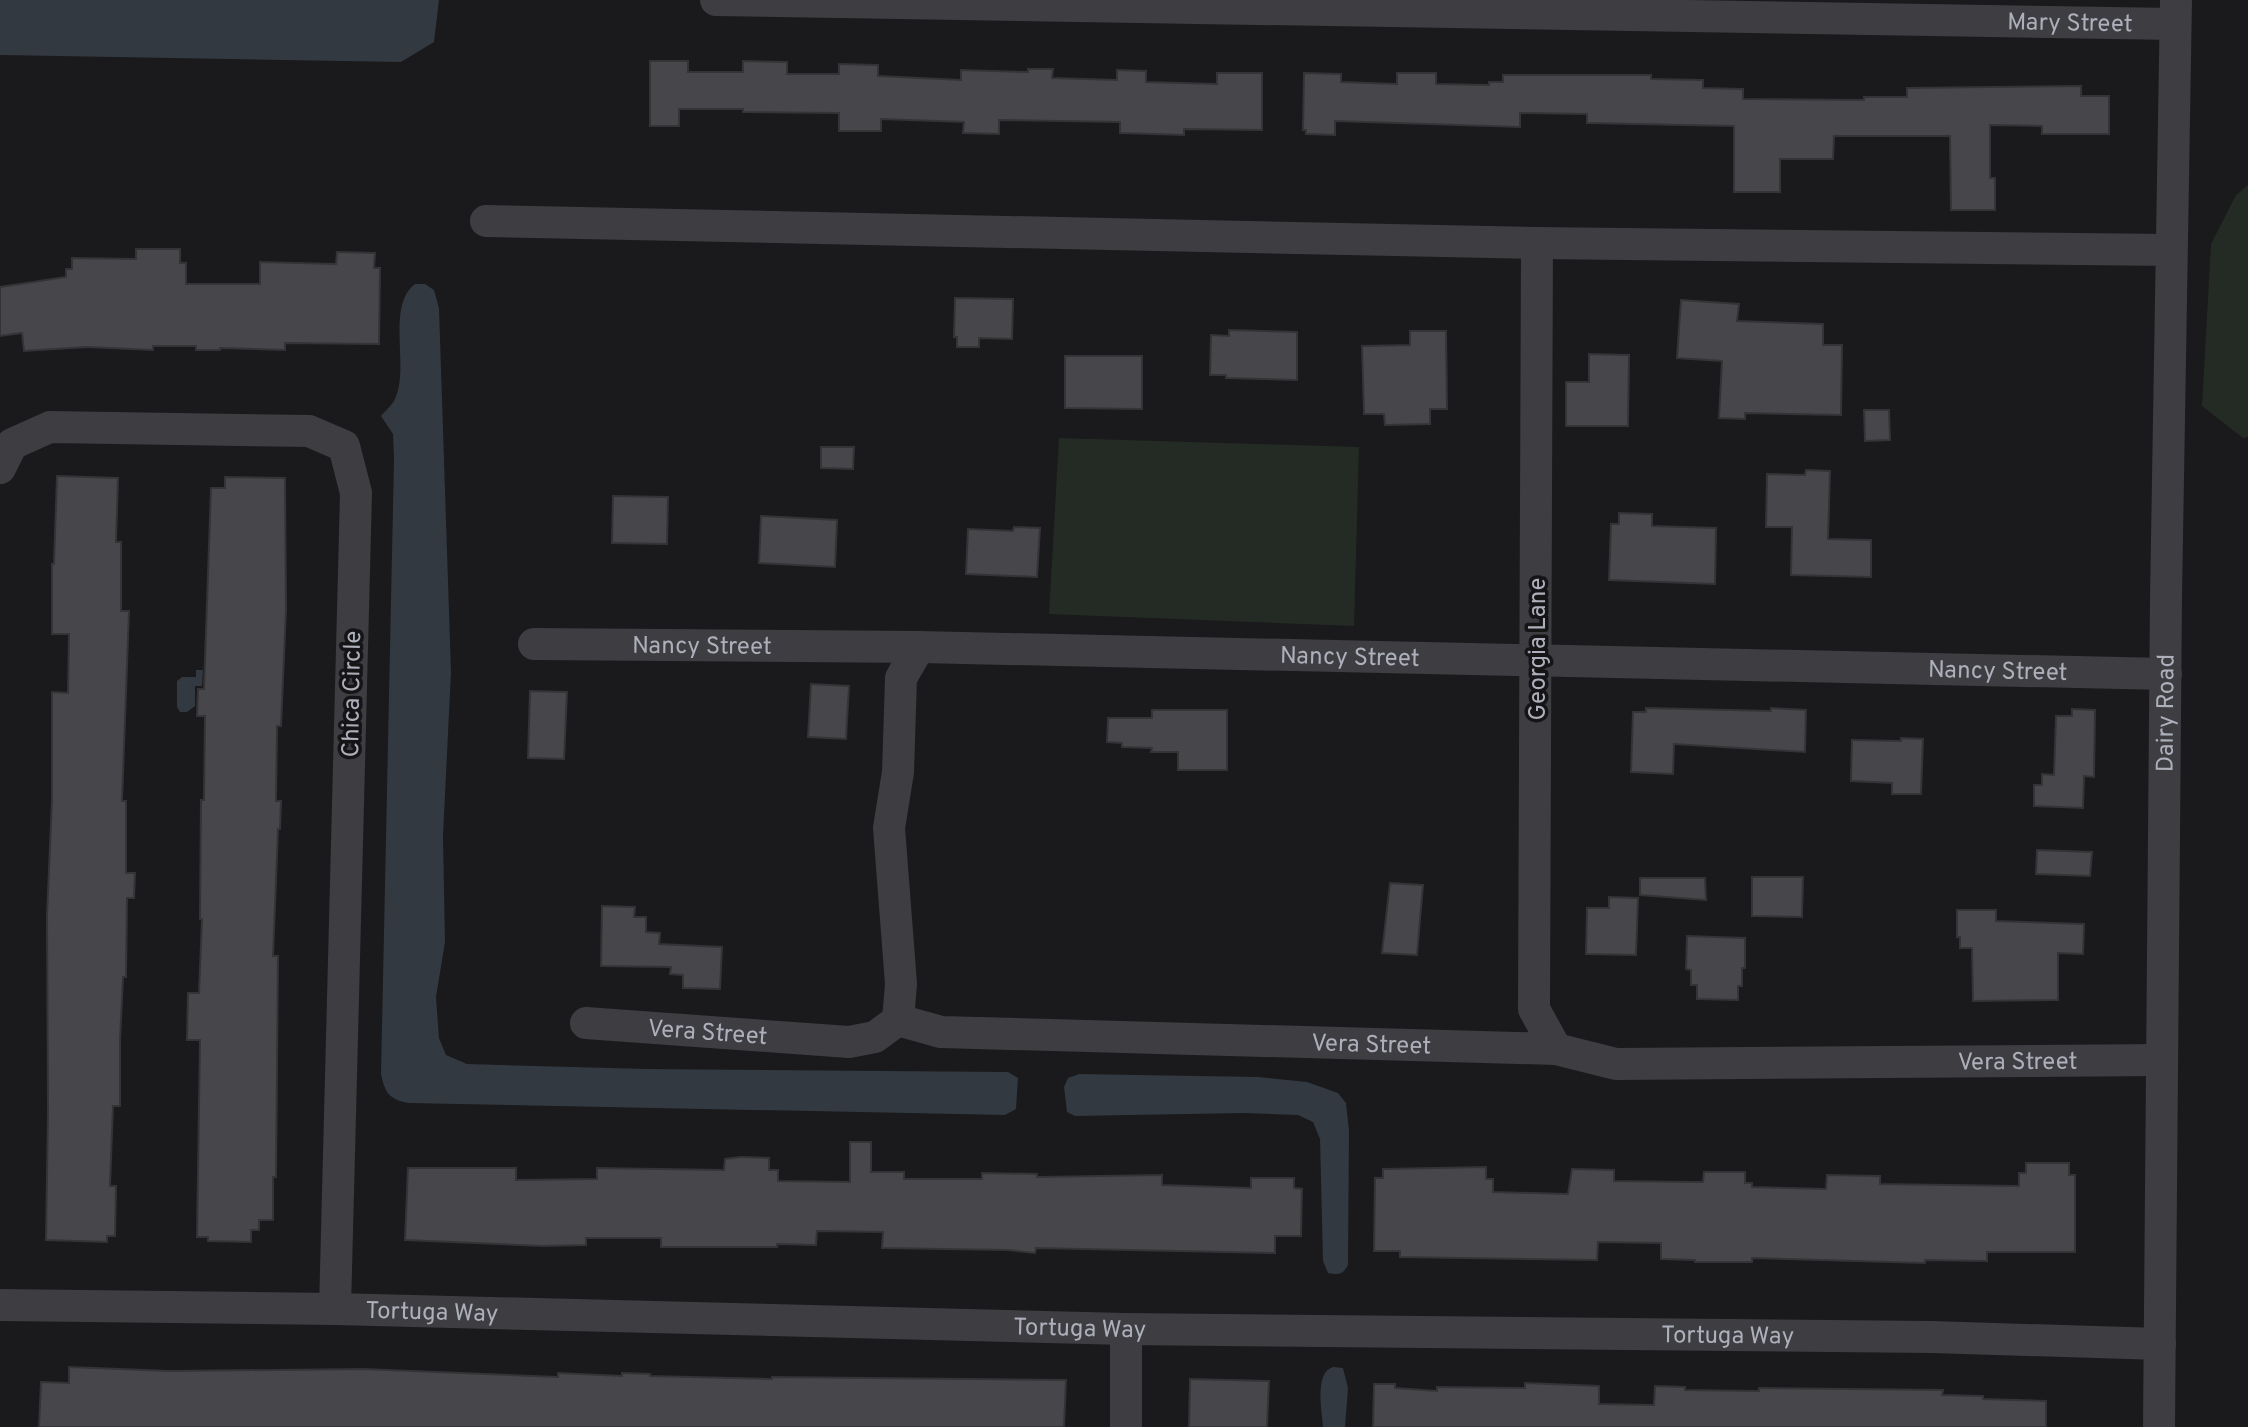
<svg xmlns="http://www.w3.org/2000/svg" width="2248" height="1427" viewBox="0 0 2248 1427" font-family="Overpass,sans-serif">
  <style>
    .green { fill: #242b25 }
    .water { fill: #323940 }
    .building { fill: #47474b; stroke: #343437; stroke-width: 2 }
    .lines { fill: none; stroke-linecap: round; stroke-linejoin: round }
    .minor { stroke: #3d3d42; stroke-width: 32 }
    .labels { text-anchor: middle; stroke-width: 7; stroke-linejoin: round; paint-order: stroke }
    .street-label { font-size: 24px; fill: #adb0ba; stroke: #151416 }
  </style>
  <rect width="100%" height="100%" fill="#1a191b"/>
  <g class="green">
    <path d="M 2248,185 L 2248,437 L 2243,438 L 2202,406 L 2211,244 L 2236,195 Z"/>
    <path d="M 1059,438 L 1359,447 L 1354,626 L 1049,614 Z"/>
  </g>
  <g class="water">
    <path d="M 0,0 L 439,0 L 434,42 L 401,62 L 0,55 Z"/>
    <path d="M 415,284 L 425,284 L 434,290 L 439,308 L 451,672 L 443,836 L 445,942 L 436,997 L 439,1038 L 446,1055 L 467,1064 L 647,1069 L 1008,1072 L 1018,1078 L 1016,1109 L 1005,1115 L 408,1103 C 389,1099 385,1093 381,1074 L 394,459 L 393,434 L 381,416 C 385,411 391,406 394,401 C 411,370 385,307 415,284 Z"/>
    <path d="M 196,670 L 203,670 L 202,686 L 195,686 L 195,706 L 187,712 L 180,712 L 177,707 L 177,681 L 182,677 L 196,677 Z"/>
    <path d="M 1079,1074 L 1258,1077 L 1307,1082 L 1338,1093 L 1346,1103 L 1349,1131 L 1348,1265 C 1343,1275 1338,1275 1328,1273 L 1323,1261 L 1320,1139 L 1313,1122 L 1298,1115 L 1244,1113 L 1075,1116 L 1067,1112 L 1064,1087 L 1068,1078 Z"/>
    <path d="M 1333,1367 L 1343,1368 L 1348,1388 L 1345,1427 L 1323,1427 C 1322,1410 1314,1373 1333,1367 Z"/>
  </g>
  <g class="building">
    <path d="M 650,61 L 688,61 L 688,72 L 743,72 L 743,61 L 787,62 L 787,74 L 839,74 L 839,64 L 878,65 L 878,76 L 961,80 L 961,70 L 1028,72 L 1028,69 L 1053,69 L 1052,78 L 1117,80 L 1117,70 L 1146,71 L 1146,82 L 1217,84 L 1217,73 L 1262,73 L 1262,130 L 1184,129 L 1184,135 L 1120,133 L 1120,122 L 999,120 L 999,134 L 963,133 L 964,122 L 881,119 L 881,131 L 839,131 L 839,113 L 743,112 L 743,109 L 679,109 L 679,126 L 650,126 Z"/>
    <path d="M 1304,73 L 1341,74 L 1341,82 L 1397,84 L 1397,73 L 1436,73 L 1436,84 L 1489,85 L 1489,82 L 1503,82 L 1503,75 L 1651,75 L 1651,79 L 1703,80 L 1703,88 L 1743,89 L 1743,99 L 1864,100 L 1864,97 L 1907,97 L 1907,88 L 2081,86 L 2081,96 L 2109,96 L 2109,134 L 2042,134 L 2042,126 L 1990,125 L 1990,178 L 1995,178 L 1995,210 L 1951,210 L 1950,136 L 1834,136 L 1833,159 L 1780,159 L 1780,192 L 1734,192 L 1734,126 L 1587,123 L 1587,114 L 1520,113 L 1520,127 L 1335,121 L 1335,135 L 1306,134 L 1306,130 L 1303,130 Z"/>
    <path d="M 136,249 L 180,249 L 180,263 L 186,263 L 186,284 L 260,284 L 260,262 L 336,264 L 337,252 L 375,253 L 374,268 L 380,268 L 379,344 L 285,343 L 285,350 L 220,348 L 220,350 L 196,350 L 196,346 L 153,346 L 153,350 L 87,347 L 24,351 L 22,333 L 0,336 L 0,287 L 66,277 L 66,269 L 72,269 L 72,258 L 136,259 Z"/>
    <path d="M 955,298 L 1013,299 L 1012,339 L 979,338 L 979,347 L 957,347 L 957,337 L 954,337 Z"/>
    <path d="M 1681,300 L 1739,304 L 1737,321 L 1823,324 L 1823,345 L 1842,345 L 1841,415 L 1745,413 L 1745,419 L 1719,418 L 1722,361 L 1677,358 Z"/>
    <path d="M 1229,330 L 1297,332 L 1297,380 L 1226,378 L 1226,375 L 1210,375 L 1211,335 L 1229,336 Z"/>
    <path d="M 1410,331 L 1446,331 L 1447,409 L 1430,409 L 1430,424 L 1385,425 L 1384,414 L 1364,414 L 1362,346 L 1410,345 Z"/>
    <path d="M 1589,354 L 1629,355 L 1628,426 L 1566,426 L 1566,382 L 1589,382 Z"/>
    <path d="M 1065,356 L 1142,356 L 1142,409 L 1065,408 Z"/>
    <path d="M 1864,410 L 1889,410 L 1890,440 L 1865,441 Z"/>
    <path d="M 821,447 L 854,447 L 853,469 L 821,468 Z"/>
    <path d="M 1806,470 L 1830,471 L 1828,539 L 1871,540 L 1871,577 L 1791,575 L 1792,527 L 1766,527 L 1767,474 L 1805,475 Z"/>
    <path d="M 57,476 L 118,478 L 116,542 L 121,542 L 121,611 L 129,611 L 122,801 L 126,801 L 126,873 L 135,873 L 134,898 L 127,898 L 126,977 L 123,977 L 120,1040 L 120,1106 L 113,1106 L 110,1186 L 116,1186 L 115,1236 L 107,1236 L 107,1242 L 46,1240 L 48,1111 L 47,916 L 52,800 L 52,692 L 68,693 L 69,634 L 52,634 L 52,564 L 54,564 Z"/>
    <path d="M 225,477 L 285,478 L 286,609 L 281,726 L 277,726 L 276,801 L 281,801 L 280,829 L 278,829 L 273,956 L 278,956 L 276,1177 L 273,1177 L 273,1220 L 259,1220 L 259,1230 L 251,1230 L 251,1242 L 208,1241 L 208,1237 L 197,1237 L 200,1040 L 187,1040 L 188,993 L 199,993 L 202,919 L 200,919 L 201,800 L 204,800 L 205,716 L 197,716 L 198,689 L 204,689 L 211,488 L 225,488 Z"/>
    <path d="M 613,496 L 668,497 L 667,544 L 612,543 Z"/>
    <path d="M 1619,513 L 1652,514 L 1652,526 L 1716,528 L 1715,584 L 1609,580 L 1611,524 L 1619,524 Z"/>
    <path d="M 761,516 L 837,520 L 835,567 L 759,563 Z"/>
    <path d="M 1014,527 L 1040,528 L 1037,577 L 966,574 L 968,529 L 1013,531 Z"/>
    <path d="M 811,684 L 849,686 L 846,739 L 808,737 Z"/>
    <path d="M 530,691 L 567,692 L 564,759 L 528,758 Z"/>
    <path d="M 1646,708 L 1771,711 L 1771,708 L 1806,710 L 1805,752 L 1674,744 L 1673,774 L 1631,772 L 1633,712 L 1646,712 Z"/>
    <path d="M 2072,709 L 2095,710 L 2094,777 L 2084,776 L 2083,808 L 2034,806 L 2034,785 L 2042,785 L 2042,774 L 2054,775 L 2056,716 L 2072,716 Z"/>
    <path d="M 1152,710 L 1227,710 L 1227,770 L 1178,770 L 1178,752 L 1151,752 L 1152,748 L 1122,747 L 1122,743 L 1107,742 L 1108,718 L 1152,718 Z"/>
    <path d="M 1901,738 L 1923,739 L 1921,794 L 1892,794 L 1892,783 L 1851,781 L 1852,740 L 1901,741 Z"/>
    <path d="M 2037,850 L 2092,852 L 2090,876 L 2036,874 Z"/>
    <path d="M 1752,877 L 1803,877 L 1802,917 L 1752,916 Z"/>
    <path d="M 1640,878 L 1705,878 L 1706,900 L 1640,895 Z"/>
    <path d="M 1390,883 L 1423,885 L 1417,955 L 1382,953 Z"/>
    <path d="M 1609,897 L 1638,898 L 1636,955 L 1586,954 L 1587,908 L 1609,908 Z"/>
    <path d="M 602,906 L 635,907 L 634,917 L 646,917 L 646,932 L 660,933 L 659,944 L 722,947 L 720,989 L 683,988 L 683,975 L 670,974 L 671,967 L 601,966 Z"/>
    <path d="M 1957,910 L 1996,910 L 1996,921 L 2084,924 L 2083,954 L 2058,953 L 2058,1000 L 1973,1001 L 1972,948 L 1960,948 L 1960,937 L 1957,937 Z"/>
    <path d="M 1687,936 L 1745,938 L 1745,968 L 1742,968 L 1742,986 L 1738,986 L 1738,1000 L 1697,999 L 1697,985 L 1691,985 L 1691,970 L 1686,969 Z"/>
    <path d="M 850,1142 L 871,1142 L 871,1172 L 904,1172 L 904,1179 L 982,1179 L 982,1173 L 1037,1174 L 1037,1177 L 1162,1175 L 1162,1185 L 1251,1188 L 1251,1178 L 1294,1178 L 1294,1188 L 1302,1189 L 1301,1236 L 1275,1236 L 1275,1253 L 1036,1248 L 1035,1253 L 1008,1250 L 882,1248 L 883,1232 L 817,1231 L 816,1245 L 777,1244 L 777,1247 L 661,1247 L 661,1238 L 586,1238 L 586,1245 L 542,1246 L 405,1240 L 408,1168 L 516,1168 L 516,1180 L 597,1179 L 597,1168 L 724,1170 L 725,1159 L 741,1157 L 769,1158 L 769,1170 L 778,1170 L 778,1181 L 850,1182 Z"/>
    <path d="M 2026,1163 L 2069,1163 L 2069,1175 L 2075,1175 L 2075,1252 L 1987,1252 L 1987,1261 L 1925,1260 L 1925,1263 L 1752,1258 L 1752,1262 L 1695,1262 L 1695,1260 L 1661,1259 L 1661,1243 L 1598,1242 L 1597,1260 L 1400,1257 L 1400,1251 L 1374,1251 L 1375,1178 L 1383,1178 L 1383,1169 L 1486,1167 L 1486,1179 L 1493,1179 L 1493,1192 L 1568,1194 L 1572,1169 L 1614,1170 L 1614,1181 L 1696,1182 L 1703,1182 L 1704,1172 L 1745,1172 L 1745,1183 L 1752,1183 L 1752,1187 L 1826,1189 L 1827,1175 L 1880,1176 L 1880,1184 L 2019,1186 L 2019,1173 L 2026,1173 Z"/>
    <path d="M 69,1367 L 170,1371 L 363,1369 L 558,1377 L 558,1373 L 622,1376 L 622,1373 L 650,1374 L 650,1376 L 772,1379 L 772,1377 L 1066,1380 L 1064,1427 L 39,1427 L 41,1382 L 69,1383 Z"/>
    <path d="M 1190,1379 L 1269,1381 L 1267,1427 L 1189,1427 Z"/>
    <path d="M 1525,1383 L 1599,1386 L 1599,1404 L 1654,1405 L 1655,1386 L 1685,1387 L 1685,1390 L 1759,1391 L 1759,1388 L 1943,1390 L 1942,1395 L 1983,1396 L 1983,1399 L 2046,1401 L 2046,1427 L 1373,1427 L 1374,1384 L 1395,1384 L 1395,1388 L 1437,1391 L 1437,1387 L 1525,1388 Z"/>
  </g>
  <g class="lines">
    <g class="minor">
      <path id="s1" d="M 716,0 L 2175,24"/>
      <path d="M 486,221 L 1537,243 L 2171,250"/>
      <path d="M 1537,243 L 1534,1009 L 1556,1049"/>
      <path d="M 0,468 L 12,444 L 50,427 L 309,431 L 344,446 L 356,493 L 335,1309"/>
      <path id="s2" d="M 534,644 L 919,647 L 2166,674"/>
      <path d="M 898,1020 L 901,984 L 889,828 L 898,772 L 901,678 L 919,647"/>
      <path id="s3" d="M 586,1023 L 849,1042 L 875,1037 L 898,1020 L 941,1032 L 1556,1049 L 1616,1064 L 2162,1060"/>
      <path id="s4" d="M 0,1305 L 335,1309 L 1126,1329 L 1932,1337 L 2160,1344"/>
      <path d="M 1126,1427 L 1126,1329"/>
      <path id="s5" d="M 2159,1427 L 2166,598 L 2176,0"/>
    </g>
  </g>
  <g class="labels">
    <g class="street-label">
      <text dy="8" stroke="none"><textPath href="#s1" startOffset="1354">Mary Street</textPath></text>
      <text dy="8" stroke="none"><textPath href="#s2" startOffset="168">Nancy Street</textPath></text>
      <text transform="translate(1537 649) rotate(-90)" y="8">Georgia Lane</text>
      <text dy="8" stroke="none"><textPath href="#s2" startOffset="816">Nancy Street</textPath></text>
      <text dy="8" stroke="none"><textPath href="#s2" startOffset="1464">Nancy Street</textPath></text>
      <text transform="translate(351 694) rotate(-89)" y="8">Chica Circle</text>
      <text dy="8" stroke="none"><textPath href="#s5" startOffset="714">Dairy Road</textPath></text>
      <text dy="8" stroke="none"><textPath href="#s3" startOffset="122">Vera Street</textPath></text>
      <text dy="8" stroke="none"><textPath href="#s3" startOffset="794">Vera Street</textPath></text>
      <text dy="8" stroke="none"><textPath href="#s3" startOffset="1442">Vera Street</textPath></text>
      <text dy="8" stroke="none"><textPath href="#s4" startOffset="432">Tortuga Way</textPath></text>
      <text dy="8" stroke="none"><textPath href="#s4" startOffset="1080">Tortuga Way</textPath></text>
      <text dy="8" stroke="none"><textPath href="#s4" startOffset="1728">Tortuga Way</textPath></text>
    </g>
  </g>
</svg>
